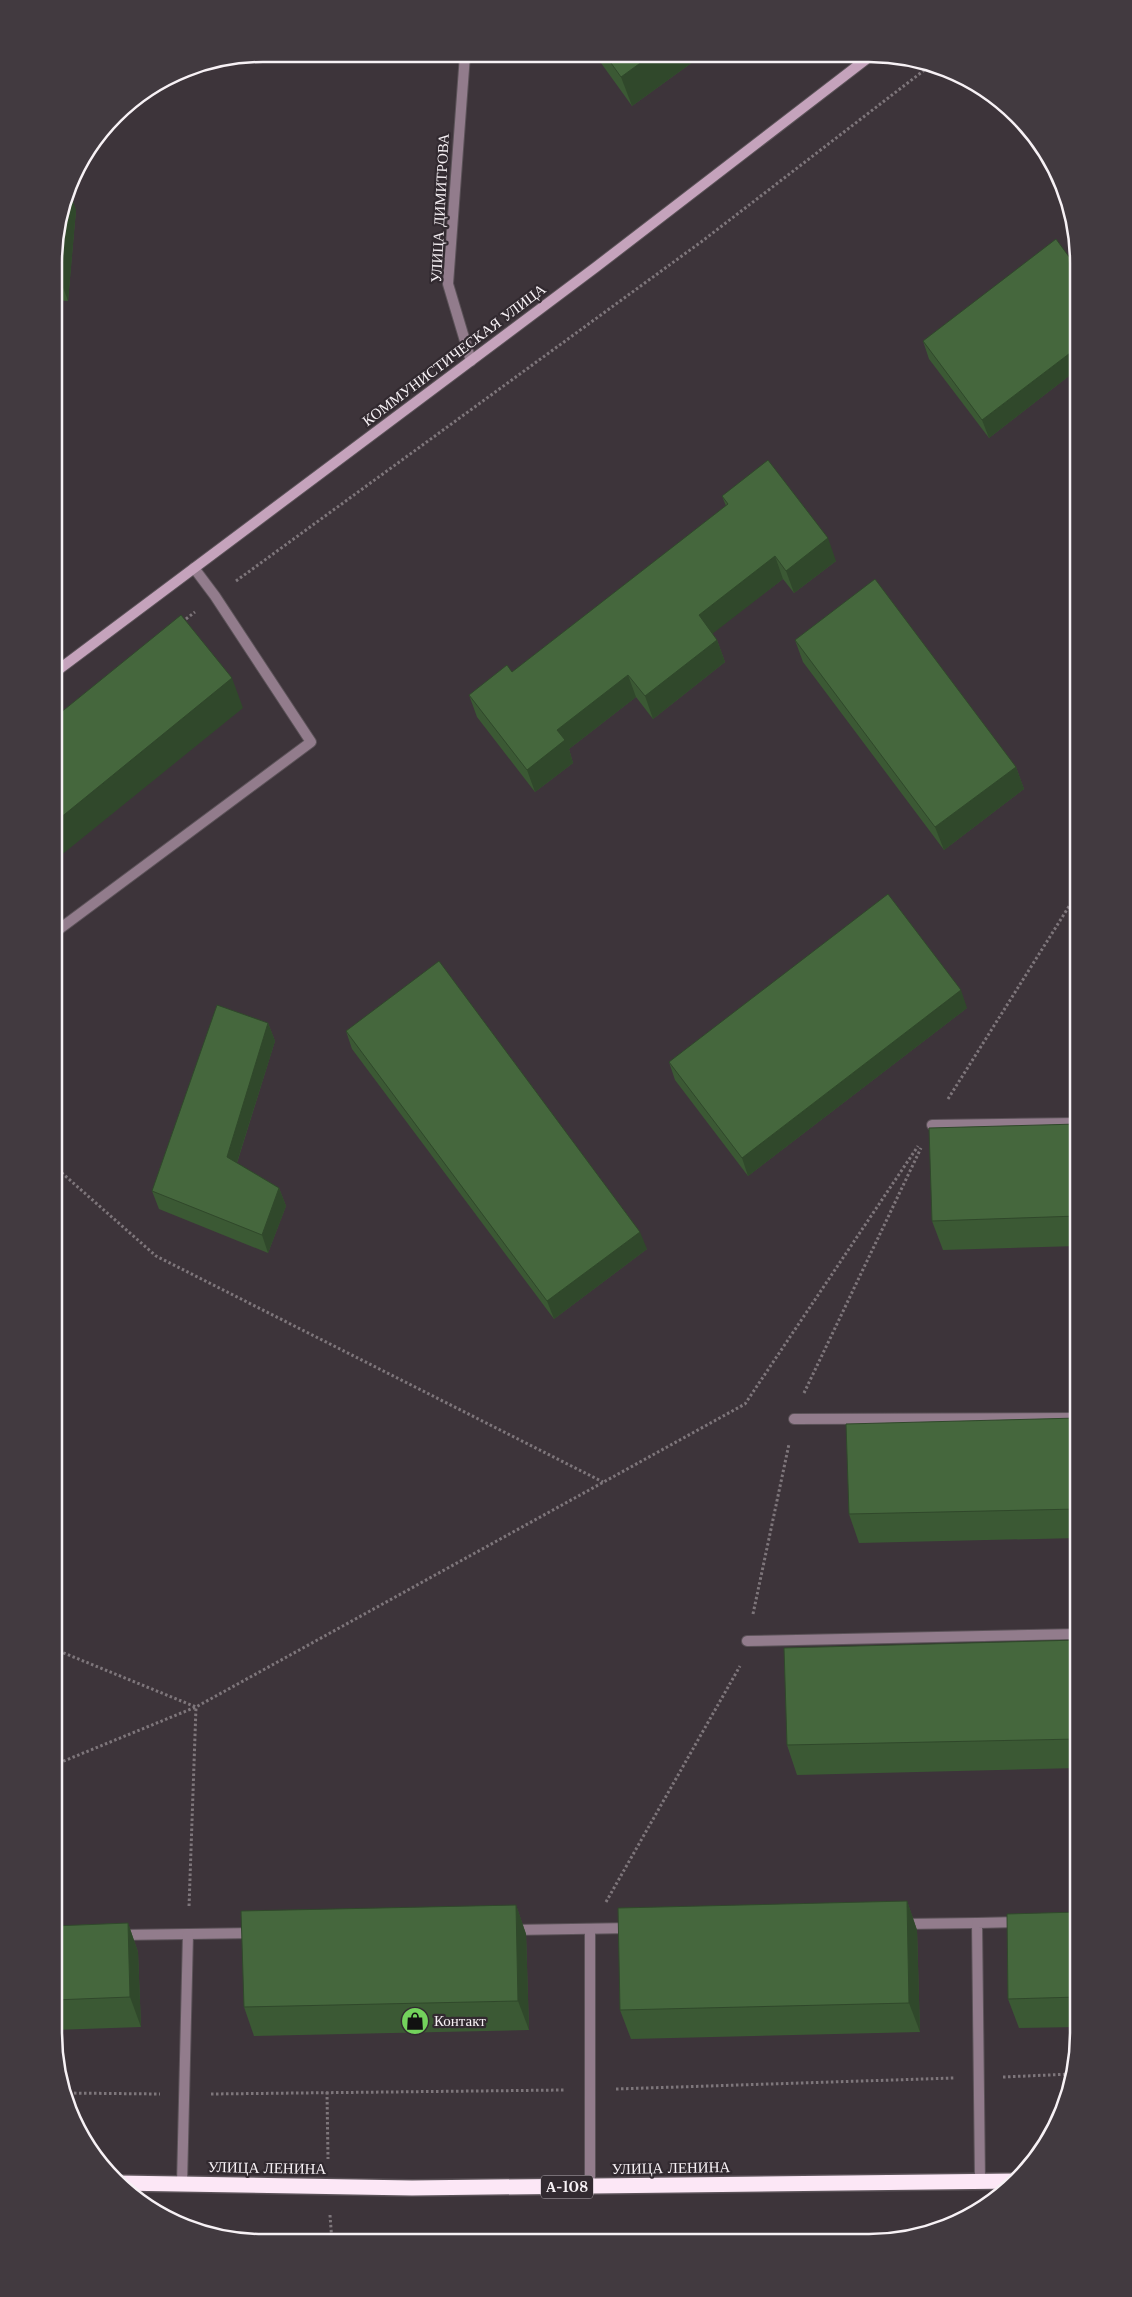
<svg xmlns="http://www.w3.org/2000/svg" width="1132" height="2297" viewBox="0 0 1132 2297" font-family="'Libre Baskerville',serif">
  <style>
    .lines { fill: none; stroke-linecap: round; stroke-linejoin: round }
    .lane-casing { stroke: #5b5258; stroke-width: 12 }
    .street-casing { stroke: #5b5258; stroke-width: 12 }
    .secondary-casing { stroke: #5b5258; stroke-width: 12 }
    .highway-casing { stroke: #5b5258; stroke-width: 18 }
    .path { stroke: #7e767b; stroke-width: 3; stroke-dasharray: 2.5 2.5; stroke-linecap: butt }
    .lane { stroke: #927c8c; stroke-width: 10 }
    .street { stroke: #927c8c; stroke-width: 10 }
    .secondary { stroke: #c5a3bc; stroke-width: 10 }
    .highway { stroke: #fce7f6; stroke-width: 15 }
    .wall { fill: #3b5934 }
    .shaded-wall { fill: #30482b }
    .building { fill: #45673d; stroke: #30482b }
    .labels { text-anchor: middle; stroke-width: 4.5; stroke-linejoin: round; paint-order: stroke }
    .shield { fill: #322a30; stroke: #bcb5ba; stroke-width: 1 }
    .shield-label { font-size: 14px; font-weight: bold; fill: #f7f1f5 }
    .street-label { font-size: 15px; fill: #f7f1f5; stroke: #322a30 }
    .poi-label { font-size: 15px; fill: #f7f1f5; stroke: #322a30; text-anchor: start }
    .rim { fill: none; stroke: #f7f1f5; stroke-width: 2.5 }
  </style>
  <rect width="100%" height="100%" fill="#3d343a"/>
  <g class="lines">
    <g class="lane-casing">
      <g id="lane">
        <path d="M 54,933 L 311,742 L 215,596 L 194,568"/>
        <path d="M 932,1125 L 1078,1123"/>
        <path d="M 794,1419 L 1078,1418"/>
        <path d="M 747,1641 L 1078,1634"/>
        <path d="M 903,1924 L 977,1923"/>
        <path d="M 513,1930 L 631,1928"/>
        <path d="M 120,1935 L 256,1933"/>
        <path d="M 980,2181 L 977,1923 L 1019,1922"/>
        <path d="M 182,2184 L 188,1934"/>
        <path d="M 590,2186 L 590,1929"/>
      </g>
    </g>
    <g class="street-casing">
      <path id="street" d="M 465,55 L 448,284 L 471,361"/>
    </g>
    <g class="secondary-casing">
      <path id="secondary" d="M 54,673 L 596,267 L 869,57"/>
    </g>
    <g class="highway-casing">
      <path id="highway" d="M 118,2183 L 412,2188 L 1015,2181"/>
    </g>
    <g class="path">
      <path d="M 236,581 L 701,242 L 931,65"/>
      <path d="M 182,622 L 195,612"/>
      <path d="M 948,1099 L 1078,892"/>
      <path d="M 54,1166 L 156,1256 L 603,1482"/>
      <path d="M 804,1393 L 921,1148"/>
      <path d="M 753,1614 L 789,1444"/>
      <path d="M 54,1649 L 196,1707 L 189,1907"/>
      <path d="M 54,1765 L 196,1707 L 745,1404 L 918,1146"/>
      <path d="M 606,1902 L 740,1666"/>
      <path d="M 1003,2077 L 1072,2074"/>
      <path d="M 616,2089 L 954,2078"/>
      <path d="M 327,2092 L 328,2159"/>
      <path d="M 64,2093 L 160,2094"/>
      <path d="M 211,2094 L 564,2090"/>
      <path d="M 330,2215 L 332,2242"/>
    </g>
    <use href="#lane" class="lane"/>
    <use href="#street" class="street"/>
    <use href="#secondary" class="secondary"/>
    <use href="#highway" class="highway"/>
  </g>
  <g class="wall">
    <path d="M 596,56 L 701,56 L 632,106 Z"/>
    <path d="M 76,210 L 68,301 L 54,300 L 54,250 Z"/>
    <path d="M 1078,269 L 1078,369 L 989,438 L 929,359 L 923,341 Z"/>
    <path d="M 722,496 L 836,561 L 794,593 L 783,579 L 712,633 L 717,640 L 725,662 L 653,719 L 636,697 L 569,749 L 573,763 L 535,792 L 477,717 L 469,695 L 512,672 L 726,506 Z"/>
    <path d="M 795,640 L 1016,767 L 1024,789 L 944,850 L 803,662 Z"/>
    <path d="M 967,1008 L 748,1176 L 675,1080 L 669,1062 Z"/>
    <path d="M 268,1023 L 275,1041 L 237,1163 L 279,1188 L 286,1206 L 268,1253 L 159,1209 L 152,1191 Z"/>
    <path d="M 346,1031 L 647,1249 L 554,1319 L 352,1049 Z"/>
    <path d="M 1078,1124 L 1078,1246 L 943,1250 L 932,1221 Z"/>
    <path d="M 1078,1418 L 1078,1538 L 859,1543 L 849,1514 Z"/>
    <path d="M 1078,1640 L 1078,1768 L 797,1775 L 787,1745 Z"/>
    <path d="M 907,1901 L 917,1930 L 920,2032 L 631,2039 L 620,2010 Z"/>
    <path d="M 516,1905 L 526,1934 L 529,2030 L 254,2036 L 244,2007 Z"/>
    <path d="M 1078,1912 L 1078,2027 L 1019,2028 L 1008,1999 Z"/>
    <path d="M 128,1923 L 138,1952 L 141,2027 L 54,2030 L 54,1926 Z"/>
  </g>
  <g class="shaded-wall">
    <path d="M 650,56 L 701,56 L 632,106 L 621,77 Z"/>
    <path d="M 70,192 L 76,210 L 68,301 L 60,279 L 67,203 Z"/>
    <path d="M 1078,347 L 1078,369 L 989,438 L 982,420 Z"/>
    <path d="M 828,538 L 836,561 L 794,593 L 786,571 Z"/>
    <path d="M 775,556 L 783,579 L 707,638 L 699,615 Z"/>
    <path d="M 717,640 L 725,662 L 653,719 L 645,696 Z"/>
    <path d="M 628,675 L 636,697 L 569,749 L 573,763 L 535,792 L 527,770 L 557,730 Z"/>
    <path d="M 232,678 L 243,708 L 54,861 L 54,823 Z"/>
    <path d="M 1016,767 L 1024,789 L 944,850 L 935,827 Z"/>
    <path d="M 961,990 L 967,1008 L 748,1176 L 742,1158 Z"/>
    <path d="M 268,1023 L 275,1041 L 233,1175 L 227,1157 Z"/>
    <path d="M 279,1188 L 286,1206 L 268,1253 L 262,1235 Z"/>
    <path d="M 640,1232 L 647,1249 L 554,1319 L 547,1301 Z"/>
    <path d="M 907,1901 L 917,1930 L 920,2032 L 909,2003 Z"/>
    <path d="M 516,1905 L 526,1934 L 529,2030 L 518,2001 Z"/>
    <path d="M 128,1923 L 138,1952 L 141,2027 L 130,1997 Z"/>
  </g>
  <g class="building">
    <path d="M 606,56 L 650,56 L 621,77 Z"/>
    <path d="M 67,203 L 60,279 L 54,278 L 54,250 Z"/>
    <path d="M 1056,239 L 1078,269 L 1078,347 L 982,420 L 923,341 Z"/>
    <path d="M 768,460 L 828,538 L 786,571 L 775,556 L 699,615 L 717,640 L 645,696 L 628,675 L 557,730 L 565,740 L 527,770 L 469,695 L 507,665 L 512,672 L 728,504 L 722,496 Z"/>
    <path d="M 875,579 L 1016,767 L 935,827 L 795,640 Z"/>
    <path d="M 181,615 L 232,678 L 54,823 L 54,718 Z"/>
    <path d="M 888,894 L 961,990 L 742,1158 L 669,1062 Z"/>
    <path d="M 439,961 L 640,1232 L 547,1301 L 346,1031 Z"/>
    <path d="M 217,1005 L 268,1023 L 227,1157 L 279,1188 L 262,1235 L 152,1191 Z"/>
    <path d="M 1078,1124 L 1078,1216 L 932,1221 L 929,1128 Z"/>
    <path d="M 1078,1418 L 1078,1509 L 849,1514 L 846,1424 Z"/>
    <path d="M 1078,1640 L 1078,1739 L 787,1745 L 784,1648 Z"/>
    <path d="M 907,1901 L 909,2003 L 620,2010 L 618,1908 Z"/>
    <path d="M 516,1905 L 518,2001 L 244,2007 L 241,1911 Z"/>
    <path d="M 1078,1912 L 1078,1997 L 1008,1999 L 1007,1914 Z"/>
    <path d="M 128,1923 L 130,1997 L 54,2000 L 54,1926 Z"/>
  </g>
  <defs>
    <g id="shop-disc" transform="scale(1.4375)"><circle r="9.5" fill="#73d25c" stroke="#322a30"/><path d="M-5-2.5h2.3a2.7 3.5 0 0 1 5.4 0H5L5.5 6h-11ZM-1.5-2.5h3a1.5 2.3 0 0 0-3 0Z" fill="#111"/></g>
  </defs>
  <g fill-rule="evenodd">
    <use href="#shop-disc" x="415" y="2021"/>
  </g>
  <g class="labels">
    <rect class="shield" x="541" y="2175.5" width="52" height="23" rx="4"/>
    <g class="shield-label">
      <text x="567" y="2192">А-108</text>
    </g>
    <g class="street-label">
      <text transform="translate(440 208) rotate(-87)" y="5">УЛИЦА ДИМИТРОВА</text>
      <text transform="translate(454 355) rotate(-37)" y="5">КОММУНИСТИЧЕСКАЯ УЛИЦА</text>
      <text transform="translate(267 2168) rotate(1)" y="5">УЛИЦА ЛЕНИНА</text>
      <text transform="translate(671 2168) rotate(-1)" y="5">УЛИЦА ЛЕНИНА</text>
    </g>
    <g class="poi-label">
      <text x="434" y="2026">Контакт</text>
    </g>
  </g>
  <path d="M0 0H1132V2297H0ZM263 62H869A201 201 0 0 1 1070 263V2033A201 201 0 0 1 869 2234H263A201 201 0 0 1 62 2033V263A201 201 0 0 1 263 62Z" fill="#423a40" fill-rule="evenodd"/>
  <path class="rim" d="M263 62H869A201 201 0 0 1 1070 263V2033A201 201 0 0 1 869 2234H263A201 201 0 0 1 62 2033V263A201 201 0 0 1 263 62Z"/>
</svg>
